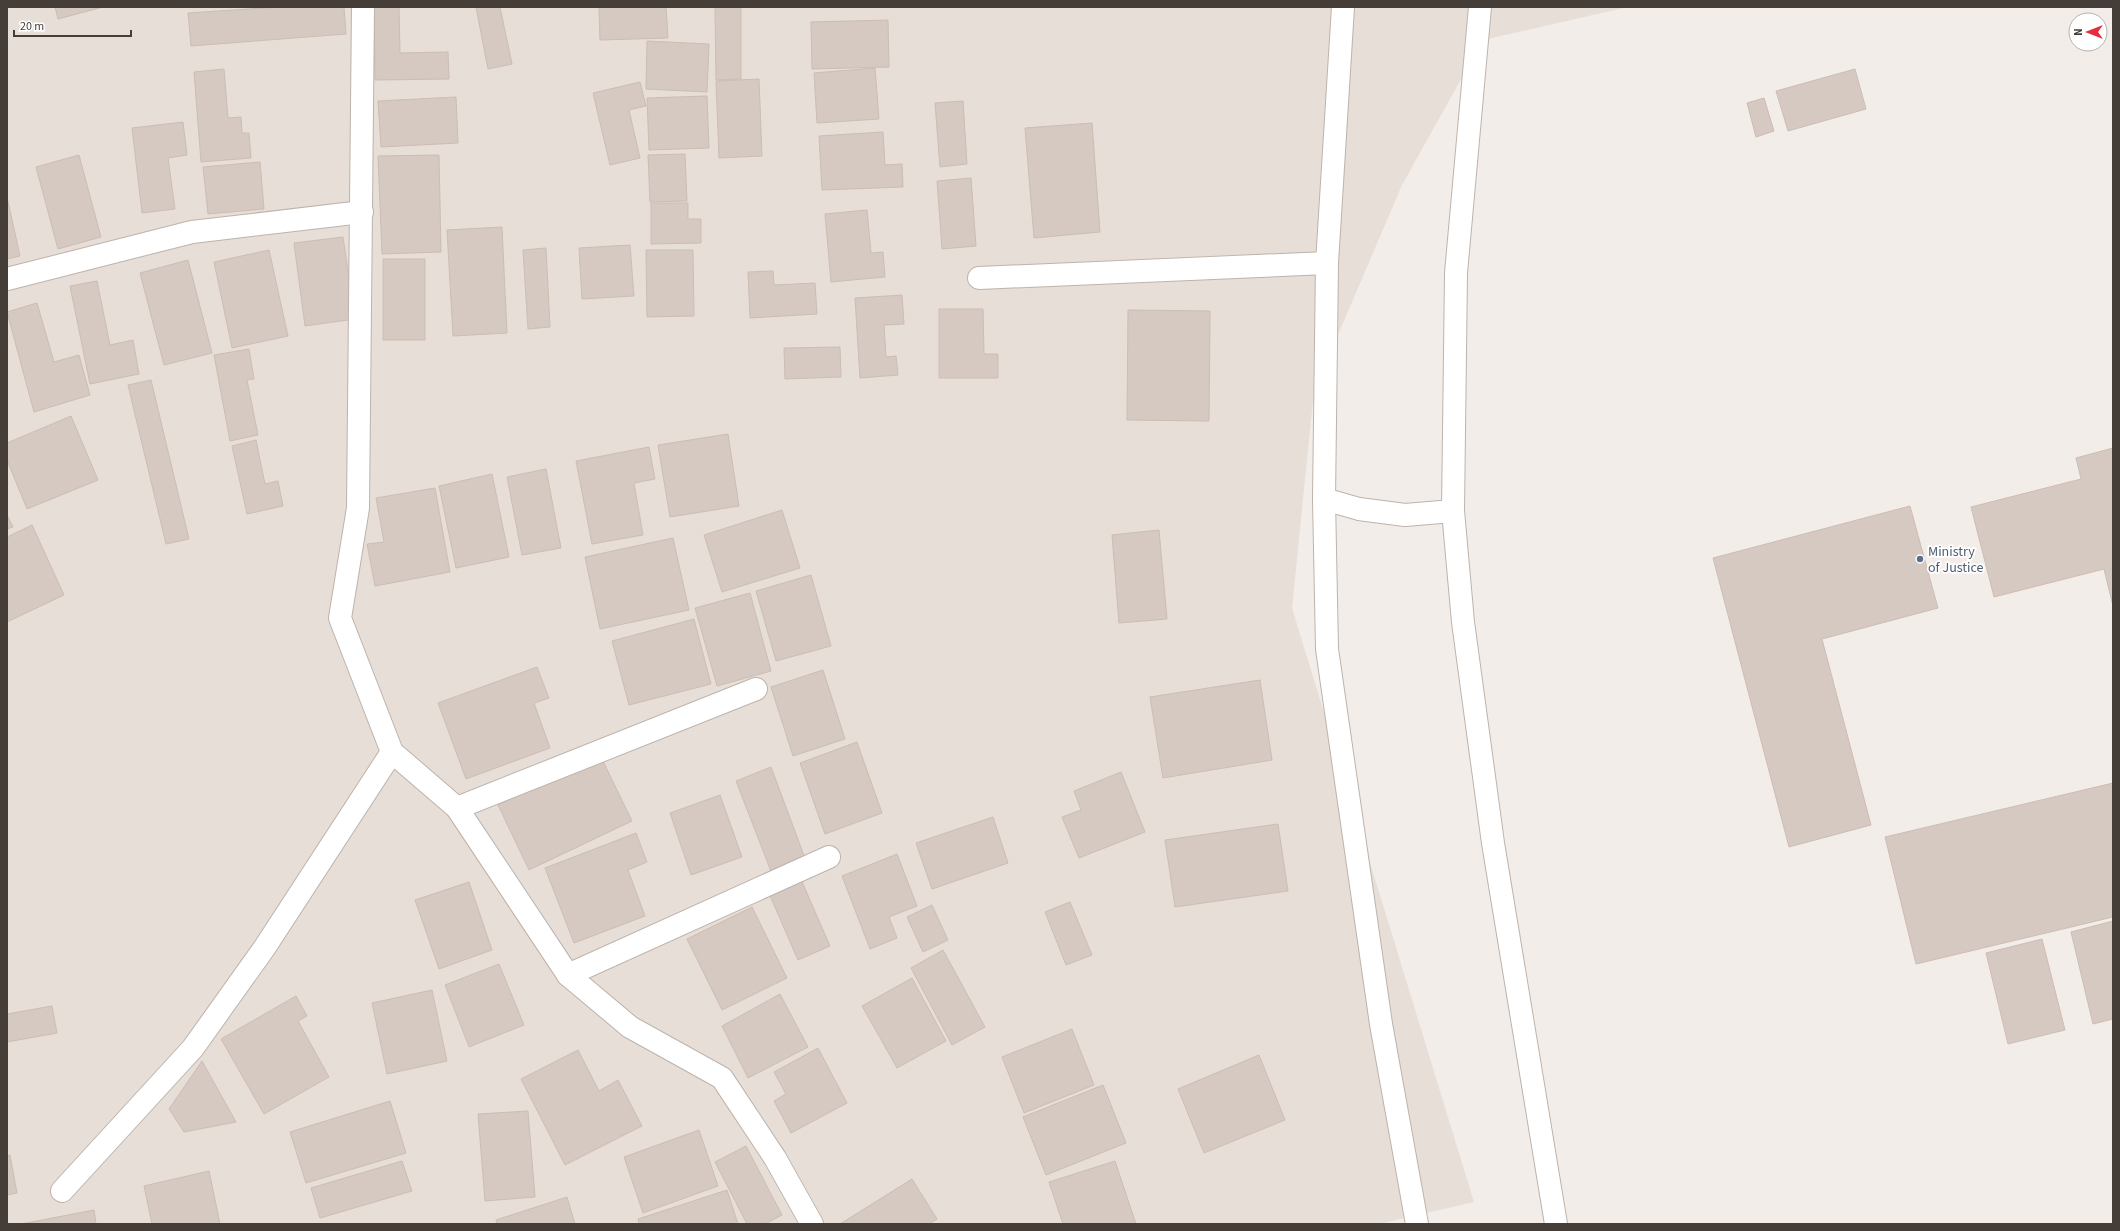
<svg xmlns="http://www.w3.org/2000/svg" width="2120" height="1231" viewBox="0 0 2120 1231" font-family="'Source Sans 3',sans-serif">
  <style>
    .residential { fill: #e6ded7 }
    .building { fill: #d6c9c2; stroke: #cdbdb3 }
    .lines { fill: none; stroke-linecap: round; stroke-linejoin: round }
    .minor-casing { stroke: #bdb3ac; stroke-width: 24 }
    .minor { stroke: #fff; stroke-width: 22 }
    .service-dot { fill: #5c6f8a; stroke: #fff; stroke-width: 1.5 }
    .labels { text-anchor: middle; stroke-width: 3.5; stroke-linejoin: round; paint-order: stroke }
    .service-label { font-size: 14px; fill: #4e5e75; stroke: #fff; text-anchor: start }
  </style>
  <rect width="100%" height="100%" fill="#f3ede9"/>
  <path class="residential" d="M 7,7 L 1628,7 L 1483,40 L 1402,185 L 1314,391 L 1292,608 L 1474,1202 L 1379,1224 L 7,1224 Z"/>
  <g class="building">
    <path d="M 55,7 L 103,7 L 58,19 Z"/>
    <path d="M 279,7 L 344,7 L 346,34 L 191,46 L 188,13 Z"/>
    <path d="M 374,7 L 399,7 L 400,53 L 448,52 L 449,79 L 375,80 Z"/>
    <path d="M 476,7 L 500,7 L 512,64 L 488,69 Z"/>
    <path d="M 599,7 L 666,7 L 668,38 L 600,40 Z"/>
    <path d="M 715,7 L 741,7 L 741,79 L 716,80 Z"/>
    <path d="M 888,20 L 889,67 L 812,69 L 811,22 Z"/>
    <path d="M 647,41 L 709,44 L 707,92 L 646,89 Z"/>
    <path d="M 875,68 L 879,119 L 817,123 L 814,73 Z"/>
    <path d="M 224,69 L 228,118 L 241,117 L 242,133 L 249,133 L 251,158 L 201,162 L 194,72 Z"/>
    <path d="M 1855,69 L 1866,109 L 1788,131 L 1776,91 Z"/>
    <path d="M 759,79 L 762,156 L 719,158 L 716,81 Z"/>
    <path d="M 640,82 L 646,106 L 629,110 L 640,158 L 610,165 L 593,93 Z"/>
    <path d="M 707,96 L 709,148 L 649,150 L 647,98 Z"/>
    <path d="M 456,97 L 458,143 L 381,147 L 378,101 Z"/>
    <path d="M 1764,98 L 1774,131 L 1756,137 L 1747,103 Z"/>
    <path d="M 963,101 L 967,164 L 940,167 L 935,103 Z"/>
    <path d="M 183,122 L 187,155 L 168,158 L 175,209 L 142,213 L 132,128 Z"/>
    <path d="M 1092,123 L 1100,232 L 1034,238 L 1025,128 Z"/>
    <path d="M 883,132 L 885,165 L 902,164 L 903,187 L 822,190 L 819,136 Z"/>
    <path d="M 685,154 L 687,201 L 650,202 L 648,155 Z"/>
    <path d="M 79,155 L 101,237 L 58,249 L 36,167 Z"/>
    <path d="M 439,155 L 441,252 L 382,254 L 378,156 Z"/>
    <path d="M 260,162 L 264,209 L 208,214 L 203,167 Z"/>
    <path d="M 971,178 L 976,246 L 942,249 L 937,181 Z"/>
    <path d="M 7,197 L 20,256 L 7,259 Z"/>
    <path d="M 651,203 L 688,203 L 688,219 L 701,219 L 701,243 L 651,244 Z"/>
    <path d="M 867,210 L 871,253 L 883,252 L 885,277 L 831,282 L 825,214 Z"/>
    <path d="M 502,227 L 507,333 L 453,336 L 447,230 Z"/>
    <path d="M 343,237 L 355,319 L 305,326 L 294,243 Z"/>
    <path d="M 630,245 L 634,296 L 582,299 L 579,248 Z"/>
    <path d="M 546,248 L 550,327 L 528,329 L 523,250 Z"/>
    <path d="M 269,250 L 288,336 L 232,348 L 214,262 Z"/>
    <path d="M 646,250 L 693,250 L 694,316 L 647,317 Z"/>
    <rect x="383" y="259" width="42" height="81"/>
    <path d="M 188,260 L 212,353 L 164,365 L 140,273 Z"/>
    <path d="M 773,271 L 774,285 L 815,283 L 817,314 L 750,318 L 748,272 Z"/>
    <path d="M 97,281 L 110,345 L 133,340 L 139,374 L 90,384 L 70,286 Z"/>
    <path d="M 902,295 L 904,324 L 884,325 L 886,357 L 896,356 L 898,375 L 860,378 L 855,298 Z"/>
    <path d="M 37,303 L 54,362 L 79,355 L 90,395 L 34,412 L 7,312 Z"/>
    <path d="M 939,309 L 983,309 L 984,354 L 998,354 L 998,378 L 939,378 Z"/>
    <path d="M 1128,310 L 1210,311 L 1209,421 L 1127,420 Z"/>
    <path d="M 840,347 L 841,377 L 785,379 L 784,348 Z"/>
    <path d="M 249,349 L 254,379 L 247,380 L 258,435 L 230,441 L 214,355 Z"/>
    <path d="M 151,380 L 189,539 L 166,544 L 128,385 Z"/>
    <path d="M 71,416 L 98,480 L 27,509 L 7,460 L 7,443 Z"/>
    <path d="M 728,434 L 739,506 L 670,517 L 658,445 Z"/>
    <path d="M 256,440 L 265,484 L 278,481 L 283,506 L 247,514 L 232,446 Z"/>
    <path d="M 649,447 L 655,479 L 634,483 L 643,535 L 592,544 L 576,461 Z"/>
    <path d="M 2113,448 L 2113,606 L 2104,569 L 1994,597 L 1971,507 L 2081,479 L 2076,458 Z"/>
    <path d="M 546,469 L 561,548 L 522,555 L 507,477 Z"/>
    <path d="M 492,474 L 509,557 L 456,568 L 439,486 Z"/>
    <path d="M 435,488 L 450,572 L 375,586 L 367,544 L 384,542 L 376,498 Z"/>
    <path d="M 1910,506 L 1938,608 L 1822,639 L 1871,825 L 1789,847 L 1713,558 Z"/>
    <path d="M 782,510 L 800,568 L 722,592 L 704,535 Z"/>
    <path d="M 7,515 L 13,527 L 7,529 Z"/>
    <path d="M 32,525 L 64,595 L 7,622 L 7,537 Z"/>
    <path d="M 1159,530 L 1167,619 L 1119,623 L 1112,535 Z"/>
    <path d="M 673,538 L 689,610 L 600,629 L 585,557 Z"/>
    <path d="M 811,575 L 831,646 L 776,661 L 756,591 Z"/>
    <path d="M 750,593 L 771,671 L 717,686 L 695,608 Z"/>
    <path d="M 694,619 L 711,684 L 629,705 L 612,641 Z"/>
    <path d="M 537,667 L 549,698 L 534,703 L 550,748 L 466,779 L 438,703 Z"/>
    <path d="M 823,670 L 845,739 L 793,756 L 771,687 Z"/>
    <path d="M 1260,680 L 1272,760 L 1163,778 L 1150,697 Z"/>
    <path d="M 857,742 L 882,813 L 825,834 L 800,763 Z"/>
    <path d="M 600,755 L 632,821 L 529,870 L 498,805 Z"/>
    <path d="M 771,767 L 806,861 L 772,874 L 736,781 Z"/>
    <path d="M 1121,772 L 1145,832 L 1079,858 L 1062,817 L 1081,810 L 1074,791 Z"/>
    <path d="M 2113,783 L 2113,917 L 1916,964 L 1885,837 Z"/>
    <path d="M 720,795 L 742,857 L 691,875 L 670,813 Z"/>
    <path d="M 993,817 L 1008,863 L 932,889 L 916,843 Z"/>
    <path d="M 1278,824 L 1288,891 L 1175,907 L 1165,840 Z"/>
    <path d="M 636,833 L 647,862 L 628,870 L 645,916 L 574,943 L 545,868 Z"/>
    <path d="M 897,854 L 917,906 L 889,917 L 897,938 L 870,949 L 842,876 Z"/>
    <path d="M 800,877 L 830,946 L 798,960 L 768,891 Z"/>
    <path d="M 469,882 L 492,950 L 439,969 L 415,900 Z"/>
    <path d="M 1070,902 L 1092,955 L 1066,965 L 1045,912 Z"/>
    <path d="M 932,905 L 948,940 L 923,952 L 907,917 Z"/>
    <path d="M 752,907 L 787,978 L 722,1010 L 687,939 Z"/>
    <path d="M 2113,921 L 2113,1019 L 2093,1024 L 2071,932 Z"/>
    <path d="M 2042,939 L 2065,1030 L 2008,1044 L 1986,953 Z"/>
    <path d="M 943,950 L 985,1027 L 952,1045 L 911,968 Z"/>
    <path d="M 499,964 L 524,1025 L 469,1047 L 445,985 Z"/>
    <path d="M 912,978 L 946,1041 L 897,1068 L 862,1006 Z"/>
    <path d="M 432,990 L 447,1061 L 387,1074 L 372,1003 Z"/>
    <path d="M 780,994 L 808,1047 L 748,1078 L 722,1026 Z"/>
    <path d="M 296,996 L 307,1016 L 298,1021 L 329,1077 L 264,1114 L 221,1039 Z"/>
    <path d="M 52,1006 L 57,1033 L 7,1042 L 7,1014 Z"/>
    <path d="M 1072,1029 L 1094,1085 L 1024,1113 L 1002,1057 Z"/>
    <path d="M 818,1048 L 847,1103 L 791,1133 L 774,1101 L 786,1094 L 774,1072 Z"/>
    <path d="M 578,1050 L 599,1091 L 618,1080 L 642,1126 L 565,1165 L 521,1079 Z"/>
    <path d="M 1259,1055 L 1285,1120 L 1204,1153 L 1178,1089 Z"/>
    <path d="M 202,1061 L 236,1122 L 184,1132 L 169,1109 Z"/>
    <path d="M 1103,1085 L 1126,1143 L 1046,1175 L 1023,1117 Z"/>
    <path d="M 390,1101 L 406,1153 L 306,1183 L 290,1132 Z"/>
    <path d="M 528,1111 L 535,1197 L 485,1201 L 478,1114 Z"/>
    <path d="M 699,1130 L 718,1186 L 643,1213 L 624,1157 Z"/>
    <path d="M 746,1146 L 782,1215 L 765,1224 L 747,1224 L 715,1162 Z"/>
    <path d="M 10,1155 L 17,1193 L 7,1195 L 7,1156 Z"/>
    <path d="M 402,1161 L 412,1191 L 320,1218 L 311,1188 Z"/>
    <path d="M 1115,1161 L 1136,1224 L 1063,1224 L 1049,1182 Z"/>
    <path d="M 209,1171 L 220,1224 L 152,1224 L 144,1186 Z"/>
    <path d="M 912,1179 L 937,1219 L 929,1224 L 840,1224 Z"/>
    <path d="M 727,1190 L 738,1224 L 639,1224 L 638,1219 Z"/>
    <path d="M 567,1197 L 575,1224 L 497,1224 L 496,1220 Z"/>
    <path d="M 94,1210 L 96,1224 L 21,1224 Z"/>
  </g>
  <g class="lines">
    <g class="minor-casing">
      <g id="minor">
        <path d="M 363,7 L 358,508 L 340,618 L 392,752 L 457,808 L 568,975 L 630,1027 L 722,1078 L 775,1158 L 812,1224"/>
        <path d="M 1343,7 L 1327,263 L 1324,499 L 1327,649 L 1381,1024 L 1417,1224"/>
        <path d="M 1480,7 L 1456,273 L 1453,511 L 1463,622 L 1493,843 L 1556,1224"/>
        <path d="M 979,278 L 1327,263"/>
        <path d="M 7,279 L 192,232 L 362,212"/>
        <path d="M 1324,499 L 1359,509 L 1405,515 L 1453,511"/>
        <path d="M 457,808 L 756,689"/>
        <path d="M 568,975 L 829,857"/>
        <path d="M 62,1191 L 193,1048 L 265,947 L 392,752"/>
      </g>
    </g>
    <use href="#minor" class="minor"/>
  </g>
  <circle class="service-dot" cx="1920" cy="559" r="4"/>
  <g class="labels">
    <g class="service-label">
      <text x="1928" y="556">Ministry<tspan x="1928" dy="16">of Justice</tspan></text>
    </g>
  </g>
  <rect width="2120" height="1231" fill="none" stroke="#453d38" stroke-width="16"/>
  <g transform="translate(2088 32) rotate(270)"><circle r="19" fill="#ffffff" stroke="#b5b1af"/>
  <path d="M0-3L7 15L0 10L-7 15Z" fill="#e52d3e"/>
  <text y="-6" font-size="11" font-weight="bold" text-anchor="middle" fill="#453d38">N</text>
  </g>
  <path d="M14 30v6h117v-6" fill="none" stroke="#453d38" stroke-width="2"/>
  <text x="20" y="30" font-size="12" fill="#453d38" stroke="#ffffff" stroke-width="3" paint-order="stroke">20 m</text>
</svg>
